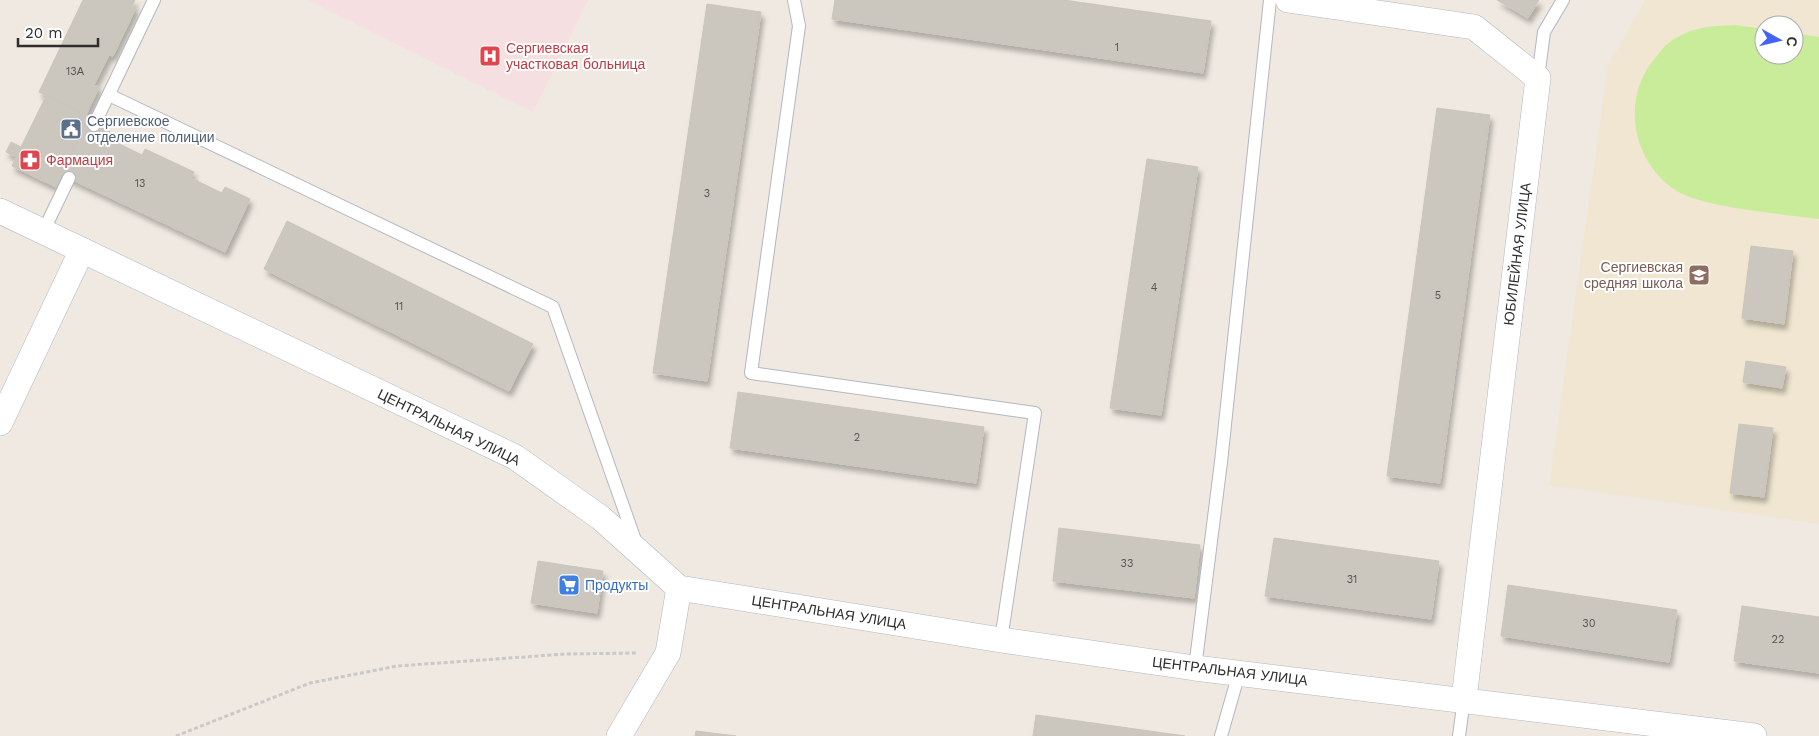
<svg xmlns="http://www.w3.org/2000/svg" width="1819" height="736" viewBox="0 0 1819 736" font-family="'Work Sans',sans-serif">
  <style>
    .education { fill: #f0e6d1; fill-rule: evenodd }
    .medical { fill: #f5dfe0 }
    .pitch { fill: #c9ec9a }
    .building { fill: #cbc7bf; stroke: #cbc5ba; filter: url(#shadow) }
    .lines { fill: none; stroke-linecap: round; stroke-linejoin: round }
    .service-casing { stroke: #b4b7c1; stroke-width: 14 }
    .minor-casing { stroke: #b4b7c1; stroke-width: 26 }
    .path { stroke: #c9c9c9; stroke-width: 3; stroke-dasharray: 4 2.5; stroke-linecap: butt }
    .service { stroke: #fff; stroke-width: 12 }
    .minor { stroke: #fff; stroke-width: 25 }
    .labels { text-anchor: middle; stroke-width: 4; stroke-linejoin: round; paint-order: stroke }
    .number-label { font-size: 11px; fill: #555452 }
    .health-label { font-size: 14px; fill: #be3a42; stroke: #fff; text-anchor: start }
    .service-label { font-size: 14px; fill: #4e5e75; stroke: #fff; text-anchor: start }
    .street-label { font-size: 14px; fill: #2e2e2e; stroke: #fff }
    .education-label { font-size: 14px; fill: #785e54; stroke: #fff; text-anchor: end }
    .shop-label { font-size: 14px; fill: #366cbe; stroke: #fff; text-anchor: start }
  </style>
  <defs>
    <filter id="shadow"><feDropShadow dx="3" dy="5.5" stdDeviation="2.5" flood-color="#0004"/></filter>
  </defs>
  <rect width="100%" height="100%" fill="#efe9e1"/>
  <path class="education" d="M 1645,0 L 1819,0 L 1819,524 L 1549,485 L 1608,66 ZM 1764,25 L 1794,25 L 1794,55 L 1764,55 Z"/>
  <path class="medical" d="M 307,0 L 588,0 L 533,112 Z"/>
  <path class="pitch" d="M 1735,25 L 1764,29 L 1764,55 L 1794,55 L 1794,33 L 1819,37 L 1819,219 C 1785,214 1704,208 1677,191 C 1631,162 1620,96 1657,56 C 1661,51 1665,45 1670,42 C 1691,27 1710,26 1735,25 Z"/>
  <g class="building">
    <path d="M 83,0 L 135,0 L 132,6 L 136,8 L 113,56 L 109,55 L 94,85 L 99,87 L 86,115 L 39,92 Z"/>
    <path d="M 835,0 L 1064,0 L 1211,21 L 1203,73 L 832,19 Z"/>
    <path d="M 1497,0 L 1539,0 L 1528,18 Z"/>
    <path d="M 707,4 L 761,12 L 707,381 L 653,373 Z"/>
    <path d="M 46,96 L 89,117 L 56,187 L 12,166 L 16,157 L 6,152 L 11,142 L 21,147 Z"/>
    <path d="M 1437,108 L 1490,115 L 1440,483 L 1387,476 Z"/>
    <path d="M 87,121 L 112,133 L 109,139 L 142,155 L 145,149 L 194,172 L 191,178 L 222,193 L 225,187 L 250,199 L 225,252 L 62,175 Z"/>
    <path d="M 1147,159 L 1198,167 L 1161,415 L 1110,408 Z"/>
    <path d="M 287,221 L 533,344 L 509,391 L 264,269 Z"/>
    <path d="M 1751,246 L 1793,251 L 1784,324 L 1742,318 Z"/>
    <path d="M 1746,361 L 1786,367 L 1782,388 L 1743,382 Z"/>
    <path d="M 738,392 L 984,427 L 976,483 L 730,448 Z"/>
    <path d="M 1739,424 L 1773,428 L 1764,497 L 1730,493 Z"/>
    <path d="M 1059,528 L 1200,545 L 1194,598 L 1053,581 Z"/>
    <path d="M 1274,538 L 1439,561 L 1431,619 L 1265,596 Z"/>
    <path d="M 538,561 L 603,571 L 597,613 L 531,603 Z"/>
    <path d="M 1508,585 L 1677,610 L 1669,662 L 1501,636 Z"/>
    <path d="M 1742,606 L 1819,617 L 1819,673 L 1734,661 Z"/>
    <path d="M 1036,715 L 1185,736 L 1033,736 Z"/>
    <path d="M 696,731 L 736,736 L 695,736 Z"/>
  </g>
  <g class="lines">
    <g class="service-casing">
      <g id="service">
        <path d="M 794,0 L 799,26 L 751,373 L 1035,413 L 1001,640"/>
        <path d="M 1538,78 L 1544,32 L 1563,0"/>
        <path d="M 109,95 L 553,307 L 636,543"/>
        <path d="M 94,125 L 154,0"/>
        <path d="M 43,232 L 69,178"/>
        <path d="M 1195,668 L 1221,462 L 1270,0"/>
        <path d="M 1221,736 L 1239,673"/>
        <path d="M 1459,736 L 1464,699"/>
      </g>
    </g>
    <g class="minor-casing">
      <g id="minor">
        <path d="M 1288,0 L 1474,27 L 1538,78 L 1464,699"/>
        <path d="M 0,211 L 515,457 L 601,518 L 679,588 L 1001,640 L 1195,668 L 1754,736"/>
        <path d="M 0,423 L 82,250"/>
        <path d="M 619,736 L 668,653 L 679,588"/>
      </g>
    </g>
    <path class="path" d="M 176,736 L 310,683 L 397,666 L 566,654 L 637,653"/>
    <use href="#service" class="service"/>
    <use href="#minor" class="minor"/>
  </g>
  <defs>
    <g id="hospital-square" transform="scale(1.125)"><rect x="-9" y="-9" width="18" height="18" rx="4" fill="#e0444e" stroke="#fff"/><path d="M-5-5h3v3.5h4V-5h3V5h-3V1.5h-4V5h-3Z" fill="#fff"/></g>
    <g id="civic-square" transform="scale(1.125)"><rect x="-9" y="-9" width="18" height="18" rx="4" fill="#5c6f8a" stroke="#fff"/><path d="M-.6-6.5H3V-4.5H.6V-3L4-1V1h2V6H-6V1h2V-1L-.6-3ZM-1.2 2.5V6h2.4V2.5Z" fill="#fff"/></g>
    <g id="pharmacy-square" transform="scale(1.125)"><rect x="-9" y="-9" width="18" height="18" rx="4" fill="#e0444e" stroke="#fff"/><path d="M-2-6h4v4h4v4h-4v4h-4v-4h-4v-4h4Z" fill="#fff"/></g>
    <g id="school-square" transform="scale(1.125)"><rect x="-9" y="-9" width="18" height="18" rx="4" fill="#8d6e63" stroke="#fff"/><path d="M0-5L7-2L0 1L-7-2ZM-4 1L0 2.5L4 1V4Q0 6-4 4Z" fill="#fff"/></g>
    <g id="supermarket-square" transform="scale(1.125)"><rect x="-9" y="-9" width="18" height="18" rx="4" fill="#3f7fe0" stroke="#fff"/><path d="M-6-5.5h2.5l.6 2H6L4.5 2H-2.5L-4.4-4H-6ZM-1.5 3.2a1.3 1.3 0 1 0 .1 0ZM3 3.2a1.3 1.3 0 1 0 .1 0Z" fill="#fff"/></g>
  </defs>
  <g fill-rule="evenodd">
    <use href="#hospital-square" x="490" y="56"/>
    <use href="#civic-square" x="71" y="129"/>
    <use href="#pharmacy-square" x="30" y="160"/>
    <use href="#school-square" x="1699" y="275"/>
    <use href="#supermarket-square" x="569" y="585"/>
  </g>
  <g class="labels">
    <g class="number-label">
      <text x="1117" y="51">1</text>
      <text x="75" y="75">13А</text>
      <text x="140" y="187">13</text>
      <text x="707" y="197">3</text>
      <text x="1154" y="291">4</text>
      <text x="1438" y="299">5</text>
      <text x="399" y="310">11</text>
      <text x="857" y="441">2</text>
      <text x="1127" y="567">33</text>
      <text x="1352" y="583">31</text>
      <text x="1589" y="627">30</text>
      <text x="1778" y="643">22</text>
    </g>
    <g class="health-label">
      <text x="506" y="53">Сергиевская<tspan x="506" dy="16">участковая больница</tspan></text>
      <text x="46" y="165">Фармация</text>
    </g>
    <g class="service-label">
      <text x="87" y="126">Сергиевское<tspan x="87" dy="16">отделение полиции</tspan></text>
    </g>
    <g class="street-label">
      <text transform="translate(1517 254) rotate(-83)" y="5">ЮБИЛЕЙНАЯ УЛИЦА</text>
      <text transform="translate(449 427) rotate(26)" y="5">ЦЕНТРАЛЬНАЯ УЛИЦА</text>
      <text transform="translate(829 612) rotate(9)" y="5">ЦЕНТРАЛЬНАЯ УЛИЦА</text>
      <text transform="translate(1230 671) rotate(7)" y="5">ЦЕНТРАЛЬНАЯ УЛИЦА</text>
    </g>
    <g class="education-label">
      <text x="1683" y="272">Сергиевская<tspan x="1683" dy="16">средняя школа</tspan></text>
    </g>
    <g class="shop-label">
      <text x="585" y="590">Продукты</text>
    </g>
  </g>
  <g transform="translate(1779 40) rotate(98)"><circle r="24" fill="#ffffff" stroke="#ababab"/>
  <path d="M0-4L9 19L0 12L-9 19Z" fill="#4264fb"/>
  <text y="-8" font-size="14" font-weight="bold" text-anchor="middle" fill="#2e2e2e">С</text>
  </g>
  <path d="M18 38v8h80v-8" fill="none" stroke="#2e2e2e" stroke-width="2.5"/>
  <text x="25" y="38" font-size="15" fill="#2e2e2e" stroke="#ffffff" stroke-width="4" paint-order="stroke">20 m</text>
</svg>
